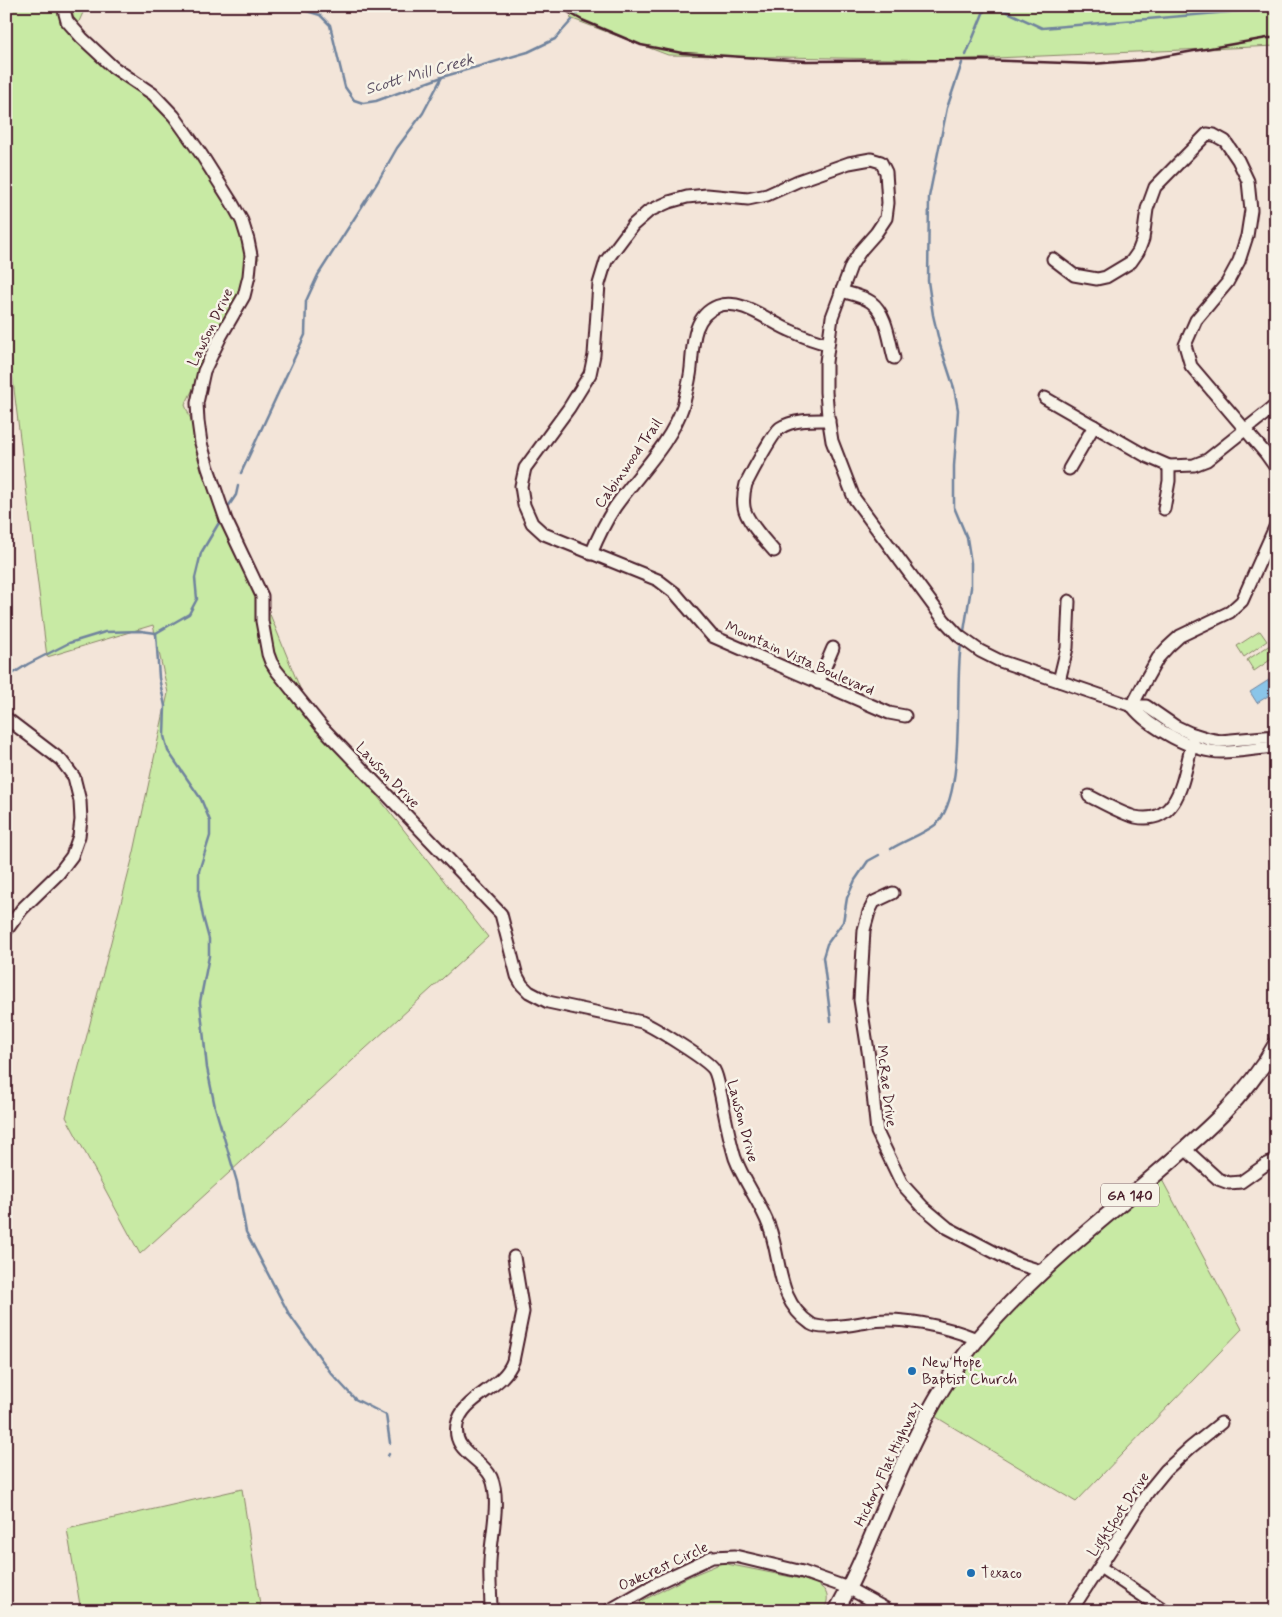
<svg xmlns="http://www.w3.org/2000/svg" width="1282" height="1617" viewBox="0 0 1282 1617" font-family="Mynerve,sans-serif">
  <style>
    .green { fill: #c8eaa4; stroke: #898468 }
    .water { fill: #8ac5e9; stroke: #70839d }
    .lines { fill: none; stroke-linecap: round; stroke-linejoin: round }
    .stream { stroke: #70839d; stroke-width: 2.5 }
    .minor-casing { stroke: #4a1f2b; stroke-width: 15 }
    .major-casing { stroke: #4a1f2b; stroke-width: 18 }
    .minor { stroke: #f7f3e8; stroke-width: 11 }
    .major { stroke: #f7f3e8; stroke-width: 14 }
    .rail { stroke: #4a1f2b; stroke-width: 2.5 }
    .poi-dot { fill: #1f6fb2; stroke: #f7f3e8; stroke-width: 2 }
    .labels { text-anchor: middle; stroke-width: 5; stroke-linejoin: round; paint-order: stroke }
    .shield { fill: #f7f3e8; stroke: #7e5f64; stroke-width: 1 }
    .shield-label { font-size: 14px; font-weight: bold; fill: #4a1f2b }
    .street-label { font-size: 15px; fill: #4a1f2b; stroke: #f7f3e8 }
    .poi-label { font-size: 15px; fill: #4a1f2b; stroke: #f7f3e8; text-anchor: start }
    .water-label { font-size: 16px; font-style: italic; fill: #5d5164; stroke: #f7f3e8 }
  </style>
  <rect width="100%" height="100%" fill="#f3e5d9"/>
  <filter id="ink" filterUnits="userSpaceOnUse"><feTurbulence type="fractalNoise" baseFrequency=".02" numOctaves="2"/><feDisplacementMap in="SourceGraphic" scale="10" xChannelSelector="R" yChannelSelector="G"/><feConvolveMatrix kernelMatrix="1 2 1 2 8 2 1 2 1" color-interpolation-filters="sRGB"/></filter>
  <g filter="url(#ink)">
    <g class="green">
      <path d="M 6,6 L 86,6 L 72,37 L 186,125 L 259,258 L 185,405 L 308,708 L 488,937 L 140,1254 L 66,1117 L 134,852 L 168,693 L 153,625 L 47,657 L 12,373 L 6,373 Z"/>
      <path d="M 582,6 L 1276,6 L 1276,46 L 948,60 L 668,55 L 570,18 Z"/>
      <path d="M 1260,631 L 1267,641 L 1244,657 L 1237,646 Z"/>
      <path d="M 1270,645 L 1276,656 L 1254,671 L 1247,660 Z"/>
      <path d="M 1160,1176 L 1242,1329 L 1076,1502 L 928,1412 L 979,1330 Z"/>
      <path d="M 242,1489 L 261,1611 L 81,1611 L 67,1529 Z"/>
      <path d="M 722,1563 L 811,1581 C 826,1588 832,1596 823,1611 L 646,1611 L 640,1602 L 686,1578 Z"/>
    </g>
    <path class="water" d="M 1272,678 L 1276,684 L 1276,691 L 1257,703 L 1250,692 Z"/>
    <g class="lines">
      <g class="stream">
        <path d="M 290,6 L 320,15 L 330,25 L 345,87 L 354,100 L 363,103 L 376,101 L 442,77 L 528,52 L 555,39 L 572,20"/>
        <path d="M 851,6 L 865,6"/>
        <path d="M 995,6 L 1042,28 L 1276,8"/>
        <path d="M 577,14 L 583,6"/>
        <path d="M 966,55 L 986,6"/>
        <path d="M 962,63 L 947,108 L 929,197 L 928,281 L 933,315 L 940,345 L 954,388 L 958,410 L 954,466 L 954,507 L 967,538 L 971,563 L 971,588 L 964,631"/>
        <path d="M 241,473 L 305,335 L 306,301 L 318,275 L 377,183 L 397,148 L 423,113 L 442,77"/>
        <path d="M 228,507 L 236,495 L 238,486"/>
        <path d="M 156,633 L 159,678 L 165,706 L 164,736 L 168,751 L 201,799 L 210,821 L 210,836 L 199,871 L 199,895 L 203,917 L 209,939 L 209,956 L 200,1002 L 207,1068 L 215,1107 L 237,1182 L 246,1232 L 289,1314 L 331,1373 L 355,1399 L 386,1415 L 390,1443"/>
        <path d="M 6,678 L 28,664 L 69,643 L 105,632 L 141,631 L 156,633 L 189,614 L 197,599 L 195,578 L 201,553 L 220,521"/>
        <path d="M 891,849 C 904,841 923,834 935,825 C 967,798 954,686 961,645"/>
        <path d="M 831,1021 L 823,957 L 827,944 L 843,922 L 847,898 L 855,880 L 868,861 L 879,855"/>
        <path d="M 388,1456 L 389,1454"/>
      </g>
      <g class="minor-casing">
        <g id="minor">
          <path d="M 63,6 L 67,21 L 82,38 L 113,67 L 153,94 L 174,116 L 201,154 L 232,203 L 242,221 L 248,240 L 251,255 L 249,276 L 244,296 L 221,336 L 204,371 L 197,403 L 198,421 L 201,443 L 208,468 L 226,520 L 262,596 L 262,621 L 268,654 L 271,662 L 276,670 L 321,726 L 501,914 L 517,976 L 522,985 L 529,992 L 548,1002 L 642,1022 C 655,1028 708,1060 714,1070 C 718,1077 719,1088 721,1096 C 725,1116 729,1138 735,1158 C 744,1182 760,1202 769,1226 C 782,1261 776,1300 811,1324 C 822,1331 854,1324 867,1322 C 899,1315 947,1327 977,1339"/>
          <path d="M 1053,259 L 1074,275 L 1097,279 L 1106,277 L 1131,262 L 1138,252 L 1143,239 L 1147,209 L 1155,187 L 1207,134 L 1214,135 L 1225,141 L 1238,160 L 1248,181 L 1251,210 L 1247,236 L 1239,261 L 1227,283 L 1196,320 L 1185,345 L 1191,366 L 1266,454 L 1276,468"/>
          <path d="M 841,291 C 851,294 863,296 871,302 C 887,314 889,340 894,358"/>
          <path d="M 1045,398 L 1146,456 L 1169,466 L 1194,465 L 1207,460 L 1276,405"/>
          <path d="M 1069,469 L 1094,426"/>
          <path d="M 1164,509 L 1169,481 L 1169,466"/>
          <path d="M 774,551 C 765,540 746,521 744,507 C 743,500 744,491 746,484 C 751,474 772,434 780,428 C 794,419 813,420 829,420"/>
          <path d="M 591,554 C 598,537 605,522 615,507 C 638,474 670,445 683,406 C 686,394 690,380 691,368 C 693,346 692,316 718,306 C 742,298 768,321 789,330 C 802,336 814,341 828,344"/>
          <path d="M 1059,681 L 1067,648 L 1069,601"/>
          <path d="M 818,683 L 833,648"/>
          <path d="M 1132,706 L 1145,681 L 1158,658 L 1168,647 L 1180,636 L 1230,612 L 1242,601 L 1276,525"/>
          <path d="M 1132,706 C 1149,728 1194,752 1222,752 C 1240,752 1258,748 1276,747"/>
          <path d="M 905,716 L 889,713 L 712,636 L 675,593 L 658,580 L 544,534 L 532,523 L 524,505 L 521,486 L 525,468 L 569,408 L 590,374 L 594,355 L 599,284 L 606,261 L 633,225 L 649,211 L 669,202 L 687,197 L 707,195 L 748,199 L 767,195 L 798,181 L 849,163 L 871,159 L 881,162 L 886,172 L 888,203 L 886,218 L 876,233 L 861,250 L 851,266 L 832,317 L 826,362 L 826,392 L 828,416 L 832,441 L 854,498 L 944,620 L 959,636 L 980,651 L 1000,661 L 1132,706 L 1146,706 L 1175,726 L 1190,733 L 1209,739 L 1220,741 L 1276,736"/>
          <path d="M 6,718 L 61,760 L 74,777 L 80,801 L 81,820 L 79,836 L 72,856 L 59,873 L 22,909 L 6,931"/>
          <path d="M 1089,796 C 1101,802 1122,814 1135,817 C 1184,827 1183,767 1195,735"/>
          <path d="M 893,893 L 874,902 L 869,912 L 864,930 L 860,1000 L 869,1057 L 877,1132 L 902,1184 L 923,1207 L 948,1228 L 1015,1263 L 1041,1271"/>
          <path d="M 1185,1149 L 1218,1179 L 1229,1183 L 1241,1182 L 1265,1165 L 1276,1160"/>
          <path d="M 1100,1567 L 1164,1610"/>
          <path d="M 491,1611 C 491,1594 489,1577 490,1561 C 491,1537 501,1499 491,1477 C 482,1458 452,1452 457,1425 C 462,1397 503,1389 513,1361 L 523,1312 L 514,1257"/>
          <path d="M 608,1611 L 659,1582 L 712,1557 L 735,1556 L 803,1572 L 848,1588 L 890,1611"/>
          <path d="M 1071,1611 L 1148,1492 L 1166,1470 L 1190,1448 L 1221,1423"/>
        </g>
      </g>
      <g class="major-casing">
        <path id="major" d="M 836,1611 C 853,1582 866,1550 879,1519 C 906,1455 934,1391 979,1337 C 1028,1280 1084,1234 1142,1186 C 1192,1143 1244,1102 1276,1044"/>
      </g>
      <use href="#minor" class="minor"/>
      <use href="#major" class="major"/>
      <path class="rail" d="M 557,6 L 582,20 L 641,45 L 682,53 L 806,61 L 981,60 L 1092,64 L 1143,60 L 1267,38 L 1276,38"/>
    </g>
  </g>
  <g class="poi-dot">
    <circle cx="912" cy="1371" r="5"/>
    <circle cx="971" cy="1573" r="5"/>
  </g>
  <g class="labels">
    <rect class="shield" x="1101" y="1183.5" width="58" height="23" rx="4"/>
    <g class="shield-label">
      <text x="1130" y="1200">GA 140</text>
    </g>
    <g class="street-label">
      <text transform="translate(210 327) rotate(-64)" y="5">Lawson Drive</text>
      <text transform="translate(628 463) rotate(-55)" y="5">Cabinwood Trail</text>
      <text transform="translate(800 658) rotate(24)" y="5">Mountain Vista Boulevard</text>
      <text transform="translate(388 775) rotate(46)" y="5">Lawson Drive</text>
      <text transform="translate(887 1086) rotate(83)" y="5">McRae Drive</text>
      <text transform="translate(743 1121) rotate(75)" y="5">Lawson Drive</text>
      <text transform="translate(887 1464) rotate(-65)" y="5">Hickory Flat Highway</text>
      <text transform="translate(1118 1514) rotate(-56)" y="5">Lightfoot Drive</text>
      <text transform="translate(663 1566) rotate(-25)" y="5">Oakcrest Circle</text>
    </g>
    <g class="poi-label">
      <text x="922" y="1367">New Hope<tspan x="922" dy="17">Baptist Church</tspan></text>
      <text x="981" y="1578">Texaco</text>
    </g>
    <g class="water-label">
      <text transform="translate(419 73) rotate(-16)" y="6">Scott Mill Creek</text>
    </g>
  </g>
  <rect width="1282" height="1617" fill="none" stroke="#f7f3e8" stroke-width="25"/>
  <rect x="12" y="12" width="1257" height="1592" fill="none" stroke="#4a1f2b" stroke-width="2" filter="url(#ink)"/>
</svg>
